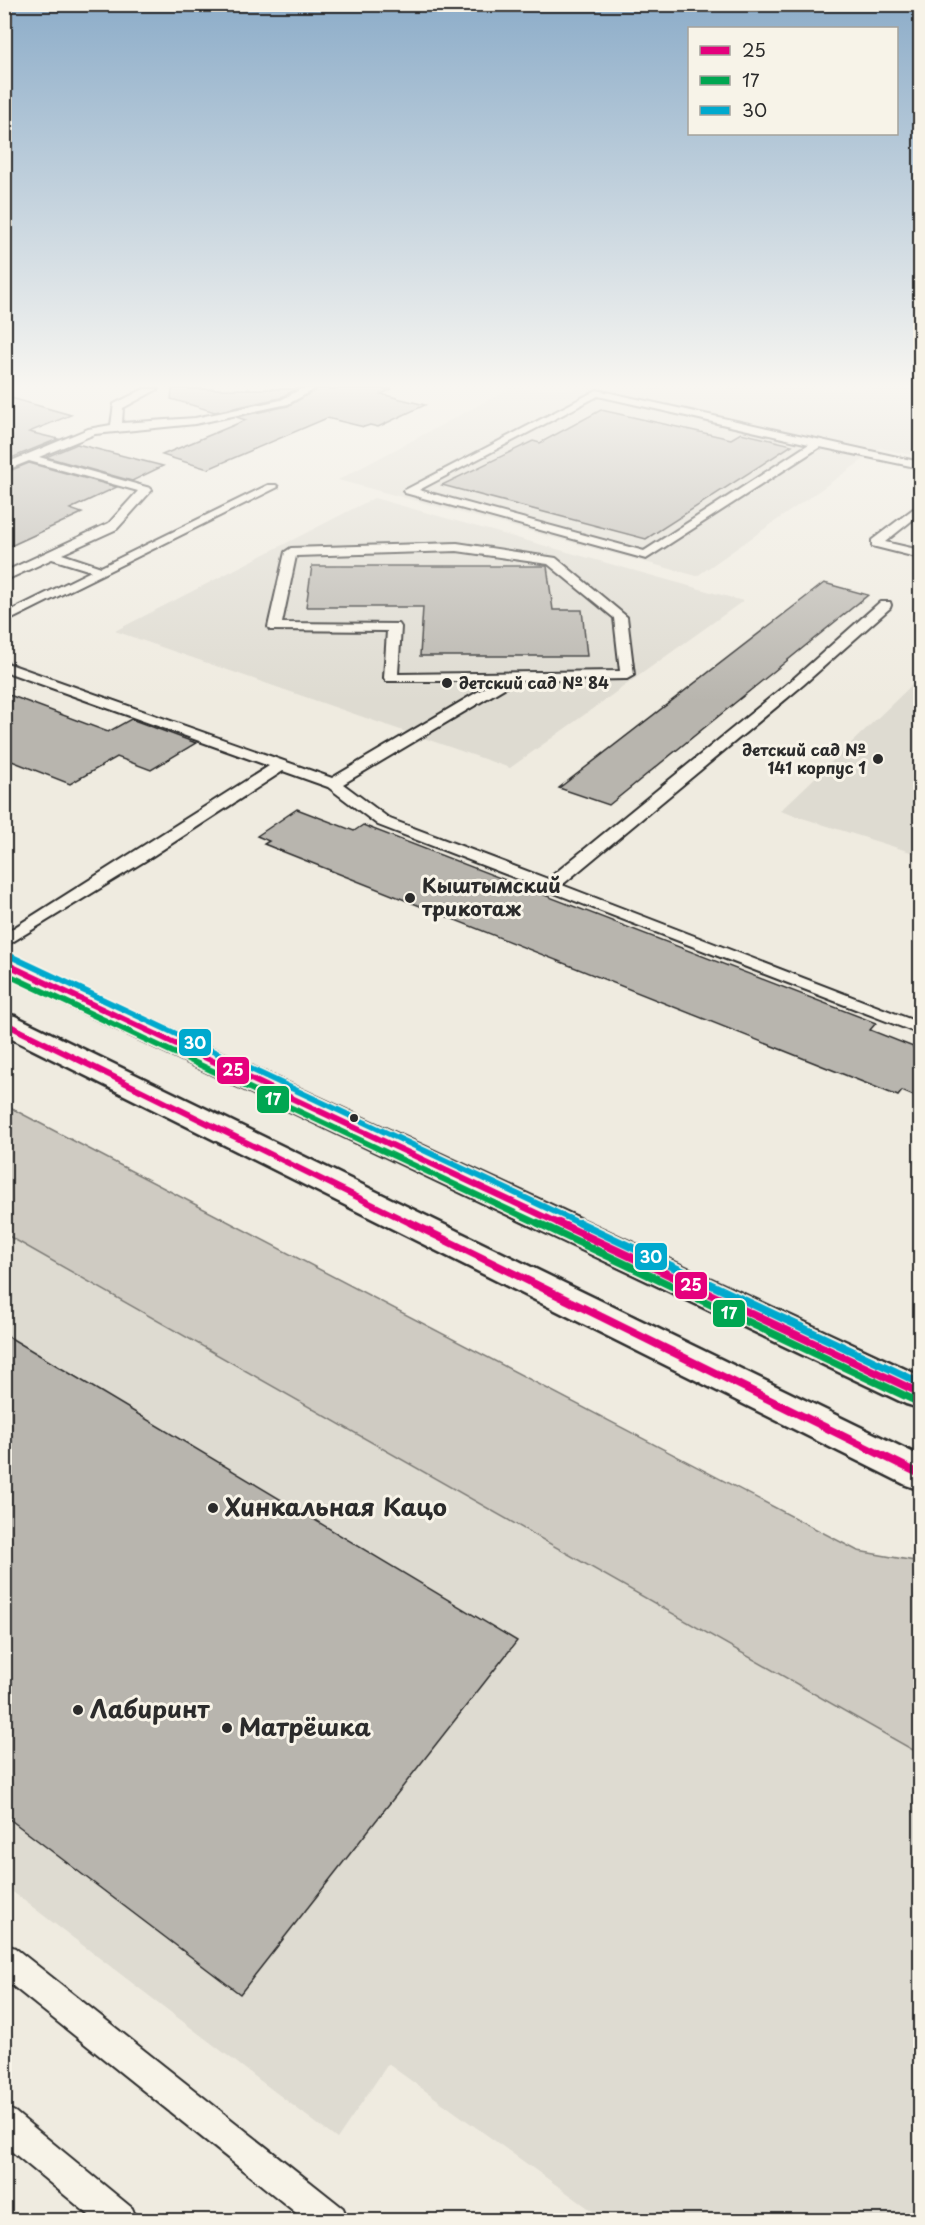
<svg xmlns="http://www.w3.org/2000/svg" width="925" height="2225" viewBox="0 0 925 2225" font-family="'Playpen Sans',sans-serif">
  <style>
    .built { fill: #dedbd1 }
    .green { fill: #cfcbc2; stroke: #7d7b76; stroke-width: 1.5 }
    .building { fill: #b8b5ae; stroke: #2b2b2b; stroke-width: 1.5 }
    .lines { fill: none; stroke-linecap: round; stroke-linejoin: round }
    .service-casing { stroke: #2b2b2b; stroke-width: 4 }
    .secondary-casing { stroke: #2b2b2b; stroke-width: 5 }
    .service { fill: #f7f3e8; fill-rule: evenodd }
    .secondary { fill: #f7f3e8; fill-rule: evenodd }
    .bus-1-far1-casing { stroke: #f7f3e8; stroke-width: 10 }
    .bus-1-casing { stroke: #f7f3e8; stroke-width: 12 }
    .bus-2-far1-casing { stroke: #f7f3e8; stroke-width: 10 }
    .bus-2-casing { stroke: #f7f3e8; stroke-width: 12 }
    .bus-3-far1-casing { stroke: #f7f3e8; stroke-width: 10 }
    .bus-3-casing { stroke: #f7f3e8; stroke-width: 12 }
    .bus-1-far1 { stroke: #e5007d; stroke-width: 6 }
    .bus-1 { stroke: #e5007d; stroke-width: 8 }
    .bus-2-far1 { stroke: #00a651; stroke-width: 6 }
    .bus-2 { stroke: #00a651; stroke-width: 8 }
    .bus-3-far1 { stroke: #00a9ce; stroke-width: 6 }
    .bus-3 { stroke: #00a9ce; stroke-width: 8 }
    .poi-dot { fill: #2b2b2b; stroke: #f7f3e8; stroke-width: 2 }
    .labels { text-anchor: middle; stroke-width: 6; stroke-linejoin: round; paint-order: stroke }
    .far-poi-label { font-size: 16px; font-weight: bold; fill: #2b2b2b; stroke: #f7f3e8; text-anchor: start }
    .poi-label { font-size: 20px; font-weight: bold; fill: #2b2b2b; stroke: #f7f3e8; text-anchor: start }
    .near-poi-label { font-size: 24px; font-weight: bold; fill: #2b2b2b; stroke: #f7f3e8; text-anchor: start }
    .line-badge { stroke: #f7f3e8; stroke-width: 2 }
    .badge-label { font-size: 16px; text-anchor: middle; font-weight: bold; fill: #fff }
  </style>
  <rect width="100%" height="100%" fill="#efebe0"/>
  <filter id="ink" filterUnits="userSpaceOnUse"><feTurbulence type="fractalNoise" baseFrequency=".0167" numOctaves="2"/><feDisplacementMap in="SourceGraphic" scale="12" xChannelSelector="R" yChannelSelector="G"/><feConvolveMatrix kernelMatrix="1 2 1 2 8 2 1 2 1" color-interpolation-filters="sRGB"/></filter>
  <g filter="url(#ink)">
    <g class="built">
      <path d="M 509,389 L 920,389 L 920,457 L 880,448 L 697,576 L 338,480 Z"/>
      <path d="M 374,498 L 743,601 L 510,768 L 115,631 Z"/>
      <path d="M 920,677 L 920,855 L 780,811 L 889,707 Z"/>
      <path d="M 4,1234 L 920,1754 L 920,2220 L 605,2220 L 388,2064 L 337,2139 L 5,1886 Z"/>
    </g>
    <path class="green" d="M 5,1105 L 858,1551 L 920,1562 L 920,1754 L 5,1234 Z"/>
    <g class="building">
      <path d="M 172,389 L 296,389 L 280,398 L 215,412 L 171,399 Z"/>
      <path d="M 317,389 L 392,389 L 381,394 L 425,405 L 378,427 L 370,425 L 364,427 L 327,418 L 208,469 L 162,455 L 246,420 L 236,417 L 288,406 Z"/>
      <path d="M 4,396 L 71,415 L 29,432 L 58,439 L 4,461 Z"/>
      <path d="M 601,410 L 731,439 L 741,433 L 792,445 L 646,539 L 442,485 L 533,441 L 540,443 Z"/>
      <path d="M 77,444 L 163,466 L 132,481 L 46,457 Z"/>
      <path d="M 29,463 L 117,487 L 70,509 L 82,513 L 4,549 L 4,473 Z"/>
      <path d="M 312,566 L 547,566 L 553,610 L 582,610 L 587,656 L 420,656 L 423,607 L 306,607 Z"/>
      <path d="M 824,583 L 868,595 L 609,805 L 559,788 Z"/>
      <path d="M 4,693 L 108,732 L 131,719 L 196,743 L 151,770 L 117,757 L 70,784 L 4,758 Z"/>
      <path d="M 297,809 L 354,831 L 363,825 L 876,1023 L 870,1030 L 921,1050 L 921,1099 L 902,1091 L 898,1096 L 264,844 L 269,841 L 257,836 Z"/>
      <path d="M 4,1334 L 517,1641 L 240,1994 L 4,1815 Z"/>
    </g>
    <g class="lines">
      <g class="service-casing">
        <g id="service">
          <path d="M 144,389 L 158,389 L 123,408 L 122,423 L 195,418 L 281,400 L 301,389 L 315,389 L 288,404 L 195,424 L 95,434 L 39,457 L 150,488 L 152,490 L 117,529 L 62,554 L 101,567 L 268,485 L 276,485 L 278,487 L 4,623 L 4,614 L 91,571 L 52,559 L 4,581 L 4,572 L 109,523 L 138,491 L 29,461 L 4,471 L 4,464 L 88,429 L 111,425 L 114,404 Z"/>
          <path d="M 597,390 L 920,462 L 920,468 L 820,447 L 646,559 L 405,493 L 403,491 ZM 598,396 L 809,444 L 644,551 L 419,490 Z"/>
          <path d="M 920,507 L 920,514 L 885,542 L 920,550 L 920,558 L 872,546 L 872,540 L 913,509 Z"/>
          <path d="M 457,543 L 556,558 L 627,617 L 634,675 L 627,679 L 516,681 L 343,784 L 390,819 L 548,879 L 793,679 L 880,602 L 890,602 L 891,605 L 890,608 L 803,685 L 562,885 L 920,1023 L 920,1034 L 378,825 L 328,787 L 283,771 L 148,859 L 4,947 L 4,934 L 269,766 L 4,671 L 4,662 L 332,778 L 496,681 L 386,681 L 384,678 L 387,631 L 270,630 L 268,627 L 285,552 L 291,548 ZM 457,551 L 548,564 L 614,618 L 620,671 L 398,674 L 401,627 L 399,624 L 282,623 L 296,556 Z"/>
          <path d="M 4,1944 L 15,1948 L 343,2208 L 348,2220 L 305,2220 L 4,1979 Z"/>
          <path d="M 4,2107 L 15,2112 L 132,2208 L 137,2220 L 95,2220 L 4,2145 Z"/>
        </g>
      </g>
      <g class="secondary-casing">
        <g id="secondary">
          <path d="M 4,954 L 15,957 L 920,1376 L 920,1408 L 906,1404 L 4,975 Z"/>
          <path d="M 4,1014 L 15,1016 L 920,1456 L 920,1490 L 906,1485 L 4,1035 Z"/>
        </g>
      </g>
      <use href="#service" class="service"/>
      <use href="#secondary" class="secondary"/>
      <g class="bus-1-far1-casing">
        <g id="bus-1-far1">
          <path d="M 4,963 L 562,1225"/>
          <path d="M 4,1023 L 414,1225"/>
        </g>
      </g>
      <g class="bus-1-casing">
        <g id="bus-1">
          <path d="M 411,1223 L 920,1474"/>
          <path d="M 559,1223 L 920,1393"/>
        </g>
      </g>
      <g class="bus-2-far1-casing">
        <path id="bus-2-far1" d="M 4,973 L 541,1225"/>
      </g>
      <g class="bus-2-casing">
        <path id="bus-2" d="M 538,1223 L 916,1401"/>
      </g>
      <g class="bus-3-far1-casing">
        <path id="bus-3-far1" d="M 8,955 L 583,1225"/>
      </g>
      <g class="bus-3-casing">
        <path id="bus-3" d="M 580,1223 L 920,1383"/>
      </g>
      <use href="#bus-1-far1" class="bus-1-far1"/>
      <use href="#bus-1" class="bus-1"/>
      <use href="#bus-2-far1" class="bus-2-far1"/>
      <use href="#bus-2" class="bus-2"/>
      <use href="#bus-3-far1" class="bus-3-far1"/>
      <use href="#bus-3" class="bus-3"/>
    </g>
  </g>
  <linearGradient id="sky" x2="0" y2="1"><stop stop-color="#8dadc9"/><stop offset="0.55" stop-color="#f8f6f1"/><stop offset="1" stop-color="#f8f6f1" stop-opacity="0"/></linearGradient>
  <rect width="925" height="701" fill="url(#sky)"/>
  <g class="poi-dot">
    <circle cx="447" cy="683" r="6"/>
    <circle cx="878" cy="759" r="6"/>
    <circle cx="410" cy="898" r="6"/>
    <circle cx="354" cy="1118" r="5"/>
    <circle cx="213" cy="1508" r="6"/>
    <circle cx="78" cy="1710" r="6"/>
    <circle cx="227" cy="1728" r="6"/>
  </g>
  <g class="labels">
    <g class="far-poi-label">
      <text x="459" y="689">детский сад № 84</text>
      <text x="866" y="756" text-anchor="end">детский сад №<tspan x="866" dy="18">141 корпус 1</tspan></text>
    </g>
    <g class="poi-label">
      <text x="422" y="893">Кыштымский<tspan x="422" dy="23">трикотаж</tspan></text>
    </g>
    <g class="near-poi-label">
      <text x="225" y="1516">Хинкальная Кацо</text>
      <text x="90" y="1718">Лабиринт</text>
      <text x="239" y="1736">Матрёшка</text>
    </g>
  </g>
  <g class="line-badge">
    <rect x="178" y="1028" width="34" height="29" rx="6" fill="#00a9ce"/>
    <rect x="216" y="1056" width="34" height="29" rx="6" fill="#e5007d"/>
    <rect x="256" y="1085" width="34" height="29" rx="6" fill="#00a651"/>
    <rect x="634" y="1242" width="34" height="29" rx="6" fill="#00a9ce"/>
    <rect x="674" y="1271" width="34" height="29" rx="6" fill="#e5007d"/>
    <rect x="712" y="1299" width="34" height="29" rx="6" fill="#00a651"/>
  </g>
  <g class="badge-label">
    <text x="195" y="1049">30</text>
    <text x="233" y="1076">25</text>
    <text x="273" y="1105">17</text>
    <text x="651" y="1263">30</text>
    <text x="691" y="1291">25</text>
    <text x="729" y="1319">17</text>
  </g>
  <rect width="925" height="2225" fill="none" stroke="#f7f3e8" stroke-width="24"/>
  <rect x="12" y="12" width="901" height="2201" fill="none" stroke="#2b2b2b" stroke-width="2" filter="url(#ink)"/>
  <rect x="688" y="27" width="210" height="108" fill="#f7f3e8" stroke="#a5a39c" stroke-width="1.5"/>
  <rect x="700" y="46" width="30" height="9" fill="#e5007d" stroke="#a5a39c" stroke-width="1.5"/>
  <text x="742" y="57" font-size="18" fill="#2b2b2b">25</text>
  <rect x="700" y="76" width="30" height="9" fill="#00a651" stroke="#a5a39c" stroke-width="1.5"/>
  <text x="742" y="87" font-size="18" fill="#2b2b2b">17</text>
  <rect x="700" y="106" width="30" height="9" fill="#00a9ce" stroke="#a5a39c" stroke-width="1.5"/>
  <text x="742" y="117" font-size="18" fill="#2b2b2b">30</text>
</svg>
